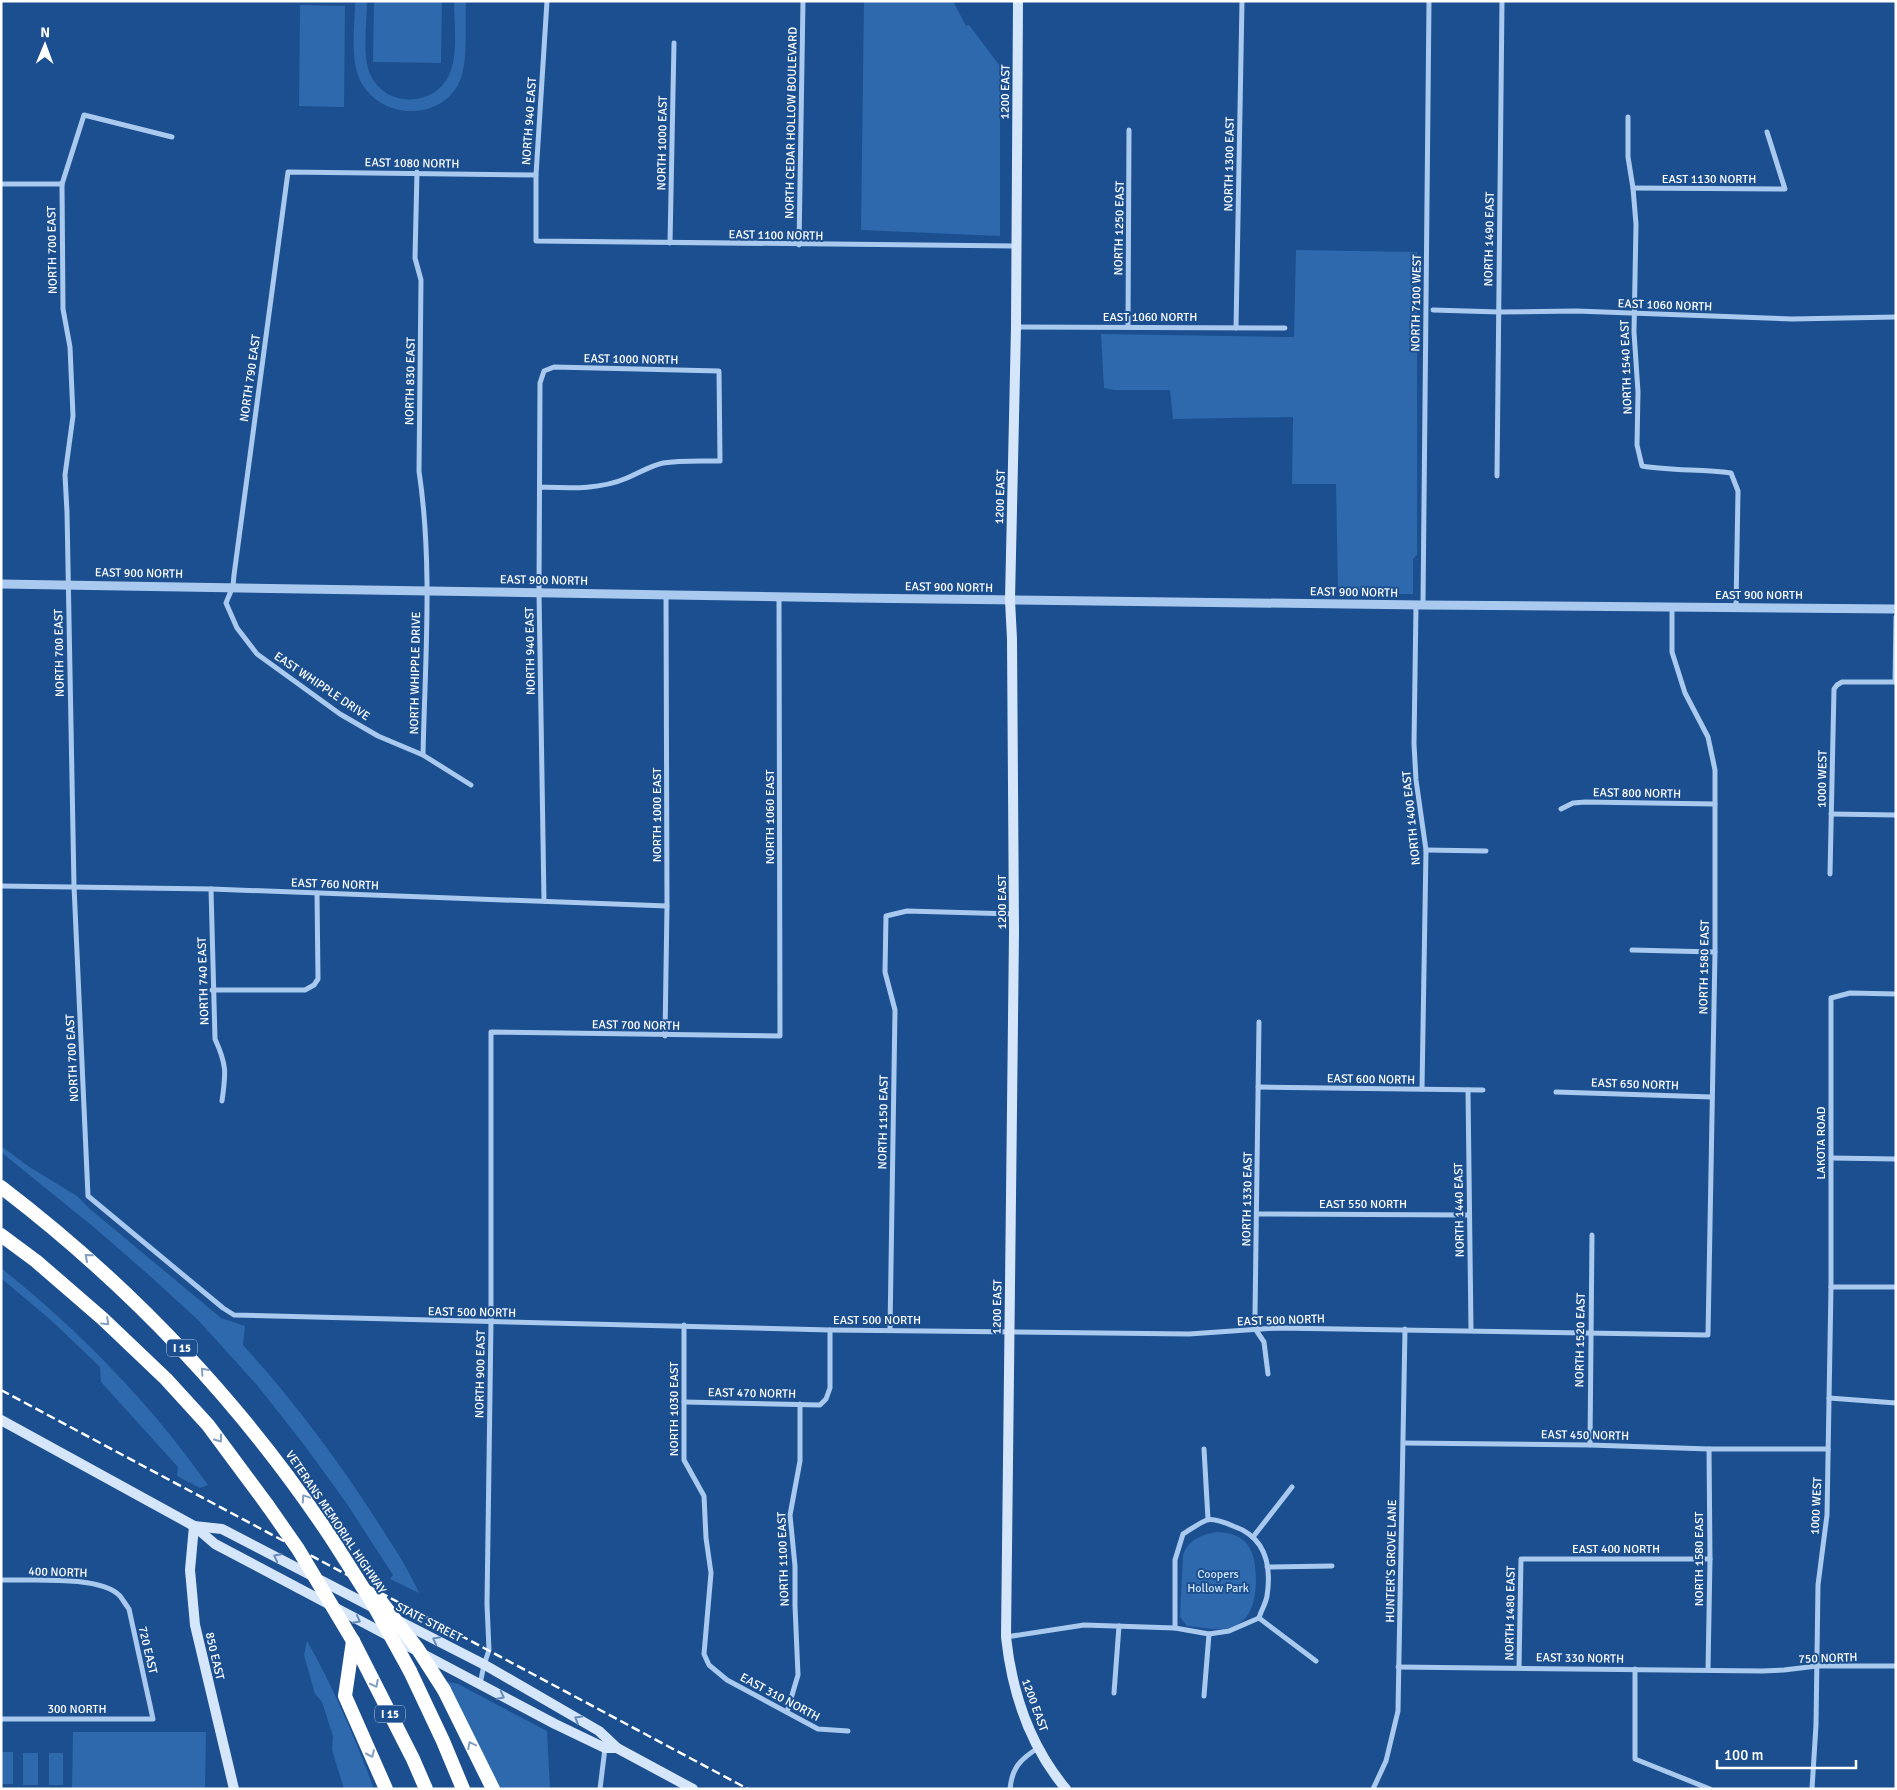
<svg xmlns="http://www.w3.org/2000/svg" width="1897" height="1790" viewBox="0 0 1897 1790" font-family="Signika,sans-serif">
  <style>
    .green { fill: #2e69ad }
    .lines { fill: none; stroke-linecap: round; stroke-linejoin: round }
    .minor { stroke: #a9c9ee; stroke-width: 5 }
    .tertiary { stroke: #a9c9ee; stroke-width: 9 }
    .secondary { stroke: #d6e6fa; stroke-width: 10 }
    .motorway { stroke: #fff; stroke-width: 14 }
    .rail { stroke: #fff; stroke-width: 2.5; stroke-dasharray: 9 4; stroke-linecap: butt }
    .motorway-bridge { stroke: #fff; stroke-width: 14 }
    .oneway { stroke: #829ec1 }
    .oneway2 { stroke: #668bba }
    .labels { text-anchor: middle; stroke-width: 4; stroke-linejoin: round; paint-order: stroke }
    .shield { fill: #1b4f8f; stroke: #bbcadd; stroke-width: 1 }
    .shield-label { font-size: 11px; font-weight: bold; fill: #fff }
    .street-label { font-size: 12px; fill: #fff; stroke: #1b4f8f }
    .park-label { font-size: 12px; fill: #cfe3fa; stroke: #1b4f8f }
  </style>
  <rect width="100%" height="100%" fill="#1b4f8f"/>
  <g class="green">
    <path d="M 355,1 L 367,1 C 367,22 362,55 370,74 C 386,110 439,107 451,70 C 458,51 454,21 454,1 L 466,1 C 465,23 468,58 461,78 C 446,120 385,122 362,84 C 349,61 355,27 355,1 Z"/>
    <path d="M 374,1 L 442,1 L 441,63 L 373,62 Z"/>
    <path d="M 864,1 L 953,1 L 966,26 L 969,25 L 1000,66 L 1000,236 L 861,230 Z"/>
    <path d="M 300,5 L 345,6 L 344,107 L 299,106 Z"/>
    <path d="M 1296,250 L 1417,252 L 1417,555 L 1413,559 L 1413,594 L 1347,594 L 1347,589 L 1338,589 L 1336,484 L 1292,484 L 1293,417 L 1173,419 L 1170,390 L 1115,390 L 1104,388 L 1101,334 L 1294,337 Z"/>
    <path d="M 1,1146 L 28,1166 L 77,1196 L 90,1209 L 221,1318 L 245,1326 L 243,1345 C 292,1399 336,1457 375,1518 C 391,1543 407,1566 419,1593 L 390,1579 L 393,1575 L 347,1504 L 305,1446 L 257,1385 L 199,1321 L 150,1276 L 96,1229 L 1,1152 Z"/>
    <path d="M 1,1268 C 79,1330 150,1403 208,1485 L 200,1488 L 177,1476 L 178,1467 L 101,1382 L 100,1367 L 53,1322 L 1,1278 Z"/>
    <path d="M 1217,1532 C 1250,1533 1256,1553 1256,1582 C 1255,1602 1251,1622 1229,1628 C 1216,1631 1200,1627 1187,1626 L 1180,1617 L 1183,1555 C 1189,1539 1201,1535 1217,1532 Z"/>
    <path d="M 307,1641 C 334,1688 355,1738 374,1789 L 344,1789 L 332,1750 L 333,1736 L 322,1702 L 315,1694 L 304,1655 Z"/>
    <path d="M 446,1681 L 458,1684 L 547,1731 L 550,1789 L 497,1789 L 464,1724 Z"/>
    <path d="M 73,1732 L 206,1732 L 205,1789 L 72,1789 Z"/>
    <rect x="1" y="1752" width="12" height="32"/>
    <rect x="23" y="1753" width="15" height="32"/>
    <rect x="49" y="1753" width="14" height="32"/>
  </g>
  <g class="lines">
    <g class="minor">
      <path d="M 547,1 L 536,175 L 536,241 L 1016,246"/>
      <path d="M 1628,117 L 1628,157 L 1633,188 L 1636,224 L 1634,332 L 1638,392 L 1637,445 L 1642,466 C 1671,471 1702,469 1731,473 L 1738,491 L 1736,607"/>
      <path d="M 172,137 L 84,115 L 62,184 L 63,309 L 70,347 L 73,416 L 65,475 L 67,512 L 74,886 L 88,1196 L 223,1308 L 234,1315 L 830,1330 L 1189,1334 L 1277,1328 L 1708,1335 L 1715,952 L 1715,770 L 1708,737 L 1685,693 L 1672,652 L 1672,607"/>
      <path d="M 417,172 L 415,258 L 421,280 L 419,471 C 433,565 425,661 423,755"/>
      <path d="M 1,184 L 62,184"/>
      <path d="M 1633,188 L 1785,189 L 1767,132"/>
      <path d="M 670,243 L 674,43"/>
      <path d="M 799,245 L 803,1"/>
      <path d="M 1433,310 L 1499,312 L 1576,311 L 1792,319 L 1896,317"/>
      <path d="M 1016,327 L 1285,328"/>
      <path d="M 1128,327 L 1129,130"/>
      <path d="M 1236,328 L 1242,1"/>
      <path d="M 1497,476 L 1502,1"/>
      <path d="M 540,487 C 570,488 599,490 627,478 C 639,473 650,466 663,463 C 681,460 701,461 720,461 L 719,371 L 554,367 L 544,371 L 540,383 L 539,592 L 544,901"/>
      <path d="M 1416,605 L 1414,744 L 1416,780 L 1426,850 L 1422,1089"/>
      <path d="M 1423,605 L 1429,1"/>
      <path d="M 1895,682 L 1896,617"/>
      <path d="M 471,785 L 423,755 L 378,736 L 340,714 L 257,654 L 237,628 L 226,603 L 233,586 L 234,575 L 288,172 L 536,175"/>
      <path d="M 1561,809 L 1573,803 L 1585,802 L 1715,804"/>
      <path d="M 1831,814 L 1896,815"/>
      <path d="M 1426,850 L 1486,851"/>
      <path d="M 1830,874 L 1834,689 L 1837,685 L 1842,682 L 1896,682"/>
      <path d="M 1,886 L 211,889 L 667,906"/>
      <path d="M 211,889 L 215,1039 C 227,1065 226,1073 222,1101"/>
      <path d="M 1632,950 L 1715,952"/>
      <path d="M 212,990 L 305,990 L 314,985 L 318,979 L 317,893"/>
      <path d="M 1259,1022 L 1255,1315 L 1256,1330 L 1264,1342 L 1268,1374"/>
      <path d="M 665,1036 L 667,906 L 666,595"/>
      <path d="M 1258,1087 L 1483,1090"/>
      <path d="M 1468,1090 L 1471,1330"/>
      <path d="M 1556,1092 L 1712,1097"/>
      <path d="M 1831,1158 L 1896,1159"/>
      <path d="M 1257,1214 L 1469,1215"/>
      <path d="M 1831,1287 L 1896,1287"/>
      <path d="M 684,1325 L 684,1460 L 704,1496 L 706,1538 L 711,1573 L 704,1654 L 709,1665 L 727,1680 L 818,1729 L 848,1731"/>
      <path d="M 890,1330 L 895,1010 L 885,972 L 886,916 L 907,911 L 1014,914"/>
      <path d="M 1829,1398 L 1896,1403"/>
      <path d="M 684,1402 L 820,1405 L 826,1399 L 830,1388 L 830,1330"/>
      <path d="M 1404,1443 L 1590,1445 L 1709,1449 L 1828,1449"/>
      <path d="M 1590,1445 L 1592,1235"/>
      <path d="M 1204,1449 L 1208,1519"/>
      <path d="M 1253,1537 L 1292,1487"/>
      <path d="M 1267,1567 L 1332,1566"/>
      <path d="M 1,1580 C 30,1581 100,1575 120,1596 C 123,1600 126,1605 129,1609 L 153,1719 L 1,1719"/>
      <path d="M 1259,1618 L 1316,1661"/>
      <path d="M 1175,1628 L 1175,1560 L 1183,1534 C 1190,1530 1199,1523 1207,1520 C 1214,1518 1226,1523 1233,1526 C 1265,1537 1272,1564 1267,1596 C 1266,1603 1261,1611 1259,1618"/>
      <path d="M 1006,1637 L 1084,1625 L 1175,1628 L 1209,1634 L 1229,1631 L 1259,1618"/>
      <path d="M 1398,1667 L 1762,1671 L 1784,1670 L 1817,1666 L 1896,1666"/>
      <path d="M 1519,1668 L 1521,1559 L 1710,1559"/>
      <path d="M 1635,1669 L 1635,1759 L 1710,1789"/>
      <path d="M 1708,1670 L 1710,1559 L 1709,1449"/>
      <path d="M 480,1684 L 484,1665 L 489,1650 L 487,1604 L 491,1322 L 491,1032 L 780,1036 L 779,597"/>
      <path d="M 1114,1693 L 1119,1626"/>
      <path d="M 1204,1696 L 1209,1634"/>
      <path d="M 787,1712 L 798,1675 L 795,1606 L 795,1566 L 790,1515 L 800,1461 L 800,1404"/>
      <path d="M 600,1789 L 605,1748"/>
      <path d="M 1010,1789 C 1012,1767 1021,1759 1038,1748"/>
      <path d="M 1373,1789 L 1386,1761 L 1398,1711 L 1405,1329"/>
      <path d="M 1812,1789 L 1816,1725 L 1818,1585 L 1827,1515 L 1831,1287 L 1831,998 L 1850,993 L 1896,994"/>
    </g>
    <path class="tertiary" d="M 1,584 L 853,598 L 1423,605 L 1896,609"/>
    <g class="secondary">
      <path d="M 1018,1 L 1016,327 L 1010,600 L 1012,639 L 1014,932 L 1006,1637 C 1012,1693 1029,1745 1066,1789"/>
      <path d="M 1,1420 L 194,1526 L 215,1544 L 555,1724 L 605,1748 L 617,1748"/>
      <path d="M 194,1526 L 222,1529 L 376,1609"/>
      <path d="M 194,1526 L 190,1570 L 195,1625 L 234,1789"/>
      <path d="M 397,1620 L 485,1665 L 599,1731 L 617,1748 L 693,1789"/>
    </g>
    <g class="motorway">
      <path d="M 1,1187 C 132,1287 241,1402 332,1539"/>
      <path d="M 1,1235 L 36,1261 L 103,1319 L 166,1379 L 208,1425 L 268,1506"/>
      <path d="M 353,1641 L 413,1759 L 426,1789"/>
      <path d="M 353,1641 L 345,1696 L 386,1789"/>
      <path d="M 410,1671 L 443,1741 L 463,1789"/>
      <path d="M 444,1690 L 493,1789"/>
    </g>
    <path class="rail" d="M 1,1390 L 748,1789"/>
    <g class="motorway-bridge">
      <path d="M 268,1506 L 298,1549 L 353,1641"/>
      <path d="M 332,1539 L 372,1602 L 410,1671"/>
      <path d="M 376,1595 L 417,1648 L 444,1690"/>
    </g>
  </g>
  <defs><path id="oneway-chevron" d="M-2-3.5L2.5 0L-2 3.5" fill="none" stroke-width="1.6" stroke-linecap="round" stroke-linejoin="round" transform="scale(1.25)"/></defs>
  <g class="oneway">
    <use href="#oneway-chevron" transform="translate(88 1257) rotate(-139)"/>
    <use href="#oneway-chevron" transform="translate(106 1322) rotate(43)"/>
    <use href="#oneway-chevron" transform="translate(204 1371) rotate(-132)"/>
    <use href="#oneway-chevron" transform="translate(219 1439) rotate(54)"/>
    <use href="#oneway-chevron" transform="translate(305 1498) rotate(-124)"/>
    <use href="#oneway-chevron" transform="translate(375 1684) rotate(63)"/>
    <use href="#oneway-chevron" transform="translate(471 1745) rotate(-116)"/>
    <use href="#oneway-chevron" transform="translate(371 1754) rotate(66)"/>
  </g>
  <g class="oneway2">
    <use href="#oneway-chevron" transform="translate(277 1557) rotate(-153)"/>
    <use href="#oneway-chevron" transform="translate(357 1620) rotate(28)"/>
    <use href="#oneway-chevron" transform="translate(436 1640) rotate(-153)"/>
    <use href="#oneway-chevron" transform="translate(501 1696) rotate(27)"/>
    <use href="#oneway-chevron" transform="translate(578 1719) rotate(-150)"/>
  </g>
  <g class="labels">
    <g class="shield">
      <rect x="167" y="1339.5" width="30" height="17" rx="4"/>
      <rect x="375" y="1705.5" width="30" height="17" rx="4"/>
    </g>
    <g class="shield-label">
      <text x="182" y="1352">I 15</text>
      <text x="390" y="1718">I 15</text>
    </g>
    <g class="street-label">
      <text transform="translate(1005 92) rotate(-89)" y="4">1200 EAST</text>
      <text transform="translate(529 121) rotate(-86)" y="4">NORTH 940 EAST</text>
      <text transform="translate(791 123) rotate(-89)" y="4">NORTH CEDAR HOLLOW BOULEVARD</text>
      <text transform="translate(662 143) rotate(-89)" y="4">NORTH 1000 EAST</text>
      <text transform="translate(412 163) rotate(1)" y="4">EAST 1080 NORTH</text>
      <text transform="translate(1229 164) rotate(-89)" y="4">NORTH 1300 EAST</text>
      <text x="1709" y="183">EAST 1130 NORTH</text>
      <text transform="translate(1119 228) rotate(-89)" y="4">NORTH 1250 EAST</text>
      <text transform="translate(776 235) rotate(1)" y="4">EAST 1100 NORTH</text>
      <text transform="translate(1489 239) rotate(-89)" y="4">NORTH 1490 EAST</text>
      <text transform="translate(52 250) rotate(-91)" y="4">NORTH 700 EAST</text>
      <text transform="translate(1416 303) rotate(-89)" y="4">NORTH 7100 WEST</text>
      <text transform="translate(1665 305) rotate(2)" y="4">EAST 1060 NORTH</text>
      <text x="1150" y="321">EAST 1060 NORTH</text>
      <text transform="translate(631 359) rotate(1)" y="4">EAST 1000 NORTH</text>
      <text transform="translate(1626 367) rotate(-92)" y="4">NORTH 1540 EAST</text>
      <text transform="translate(250 378) rotate(-82)" y="4">NORTH 790 EAST</text>
      <text transform="translate(410 381) rotate(-89)" y="4">NORTH 830 EAST</text>
      <text transform="translate(1000 497) rotate(-88)" y="4">1200 EAST</text>
      <text transform="translate(139 573) rotate(1)" y="4">EAST 900 NORTH</text>
      <text transform="translate(544 580) rotate(1)" y="4">EAST 900 NORTH</text>
      <text transform="translate(949 587) rotate(1)" y="4">EAST 900 NORTH</text>
      <text transform="translate(1354 592) rotate(1)" y="4">EAST 900 NORTH</text>
      <text x="1759" y="599">EAST 900 NORTH</text>
      <text transform="translate(530 651) rotate(-91)" y="4">NORTH 940 EAST</text>
      <text transform="translate(59 653) rotate(-91)" y="4">NORTH 700 EAST</text>
      <text transform="translate(415 673) rotate(-89)" y="4">NORTH WHIPPLE DRIVE</text>
      <text transform="translate(322 686) rotate(34)" y="4">EAST WHIPPLE DRIVE</text>
      <text transform="translate(1822 779) rotate(-89)" y="4">1000 WEST</text>
      <text transform="translate(1637 793) rotate(1)" y="4">EAST 800 NORTH</text>
      <text transform="translate(657 815) rotate(-90)" y="4">NORTH 1000 EAST</text>
      <text transform="translate(770 817) rotate(-90)" y="4">NORTH 1060 EAST</text>
      <text transform="translate(1411 818) rotate(-96)" y="4">NORTH 1400 EAST</text>
      <text transform="translate(335 884) rotate(2)" y="4">EAST 760 NORTH</text>
      <text transform="translate(1002 902) rotate(-90)" y="4">1200 EAST</text>
      <text transform="translate(1704 967) rotate(-89)" y="4">NORTH 1580 EAST</text>
      <text transform="translate(203 981) rotate(-92)" y="4">NORTH 740 EAST</text>
      <text transform="translate(636 1025) rotate(1)" y="4">EAST 700 NORTH</text>
      <text transform="translate(72 1058) rotate(-93)" y="4">NORTH 700 EAST</text>
      <text transform="translate(1371 1079) rotate(1)" y="4">EAST 600 NORTH</text>
      <text transform="translate(1635 1084) rotate(2)" y="4">EAST 650 NORTH</text>
      <text transform="translate(883 1122) rotate(-89)" y="4">NORTH 1150 EAST</text>
      <text transform="translate(1821 1143) rotate(-90)" y="4">LAKOTA ROAD</text>
      <text transform="translate(1247 1199) rotate(-89)" y="4">NORTH 1330 EAST</text>
      <text x="1363" y="1208">EAST 550 NORTH</text>
      <text transform="translate(1459 1210) rotate(-91)" y="4">NORTH 1440 EAST</text>
      <text transform="translate(997 1307) rotate(-89)" y="4">1200 EAST</text>
      <text transform="translate(472 1312) rotate(1)" y="4">EAST 500 NORTH</text>
      <text x="877" y="1324">EAST 500 NORTH</text>
      <text transform="translate(1281 1320) rotate(-2)" y="4">EAST 500 NORTH</text>
      <text transform="translate(1580 1340) rotate(-89)" y="4">NORTH 1520 EAST</text>
      <text transform="translate(480 1374) rotate(-89)" y="4">NORTH 900 EAST</text>
      <text transform="translate(752 1393) rotate(1)" y="4">EAST 470 NORTH</text>
      <text transform="translate(674 1409) rotate(-90)" y="4">NORTH 1030 EAST</text>
      <text transform="translate(1585 1435) rotate(1)" y="4">EAST 450 NORTH</text>
      <text transform="translate(1816 1506) rotate(-87)" y="4">1000 WEST</text>
      <text transform="translate(336 1522) rotate(56)" y="4">VETERANS MEMORIAL HIGHWAY</text>
      <text x="1616" y="1553">EAST 400 NORTH</text>
      <text transform="translate(783 1559) rotate(-92)" y="4">NORTH 1100 EAST</text>
      <text transform="translate(1699 1559) rotate(-90)" y="4">NORTH 1580 EAST</text>
      <text transform="translate(1391 1561) rotate(-89)" y="4">HUNTER'S GROVE LANE</text>
      <text transform="translate(58 1572) rotate(2)" y="4">400 NORTH</text>
      <text transform="translate(1510 1613) rotate(-89)" y="4">NORTH 1480 EAST</text>
      <text transform="translate(429 1622) rotate(27)" y="4">STATE STREET</text>
      <text transform="translate(148 1650) rotate(77)" y="4">720 EAST</text>
      <text transform="translate(215 1656) rotate(77)" y="4">850 EAST</text>
      <text transform="translate(1580 1658) rotate(1)" y="4">EAST 330 NORTH</text>
      <text transform="translate(1828 1658) rotate(-2)" y="4">750 NORTH</text>
      <text transform="translate(780 1697) rotate(28)" y="4">EAST 310 NORTH</text>
      <text transform="translate(1035 1705) rotate(70)" y="4">1200 EAST</text>
      <text x="77" y="1713">300 NORTH</text>
    </g>
    <g class="park-label">
      <text x="1218" y="1578">Coopers<tspan x="1218" dy="14">Hollow Park</tspan></text>
    </g>
  </g>
  <rect width="1897" height="1790" fill="none" stroke="#ffffff" stroke-width="5"/>
  <g transform="translate(45 45) rotate(1)" stroke="#1b4f8f" stroke-width="4" paint-order="stroke">
  <path d="M0-4L9 19L0 12L-9 19Z" fill="#ffffff"/>
  <text y="-8" font-size="14" font-weight="bold" text-anchor="middle" fill="#ffffff">N</text>
  </g>
  <path d="M1717 1760v8h139v-8" fill="none" stroke="#ffffff" stroke-width="2.5"/>
  <text x="1724" y="1760" font-size="15" fill="#ffffff" stroke="#1b4f8f" stroke-width="4" paint-order="stroke">100 m</text>
</svg>
